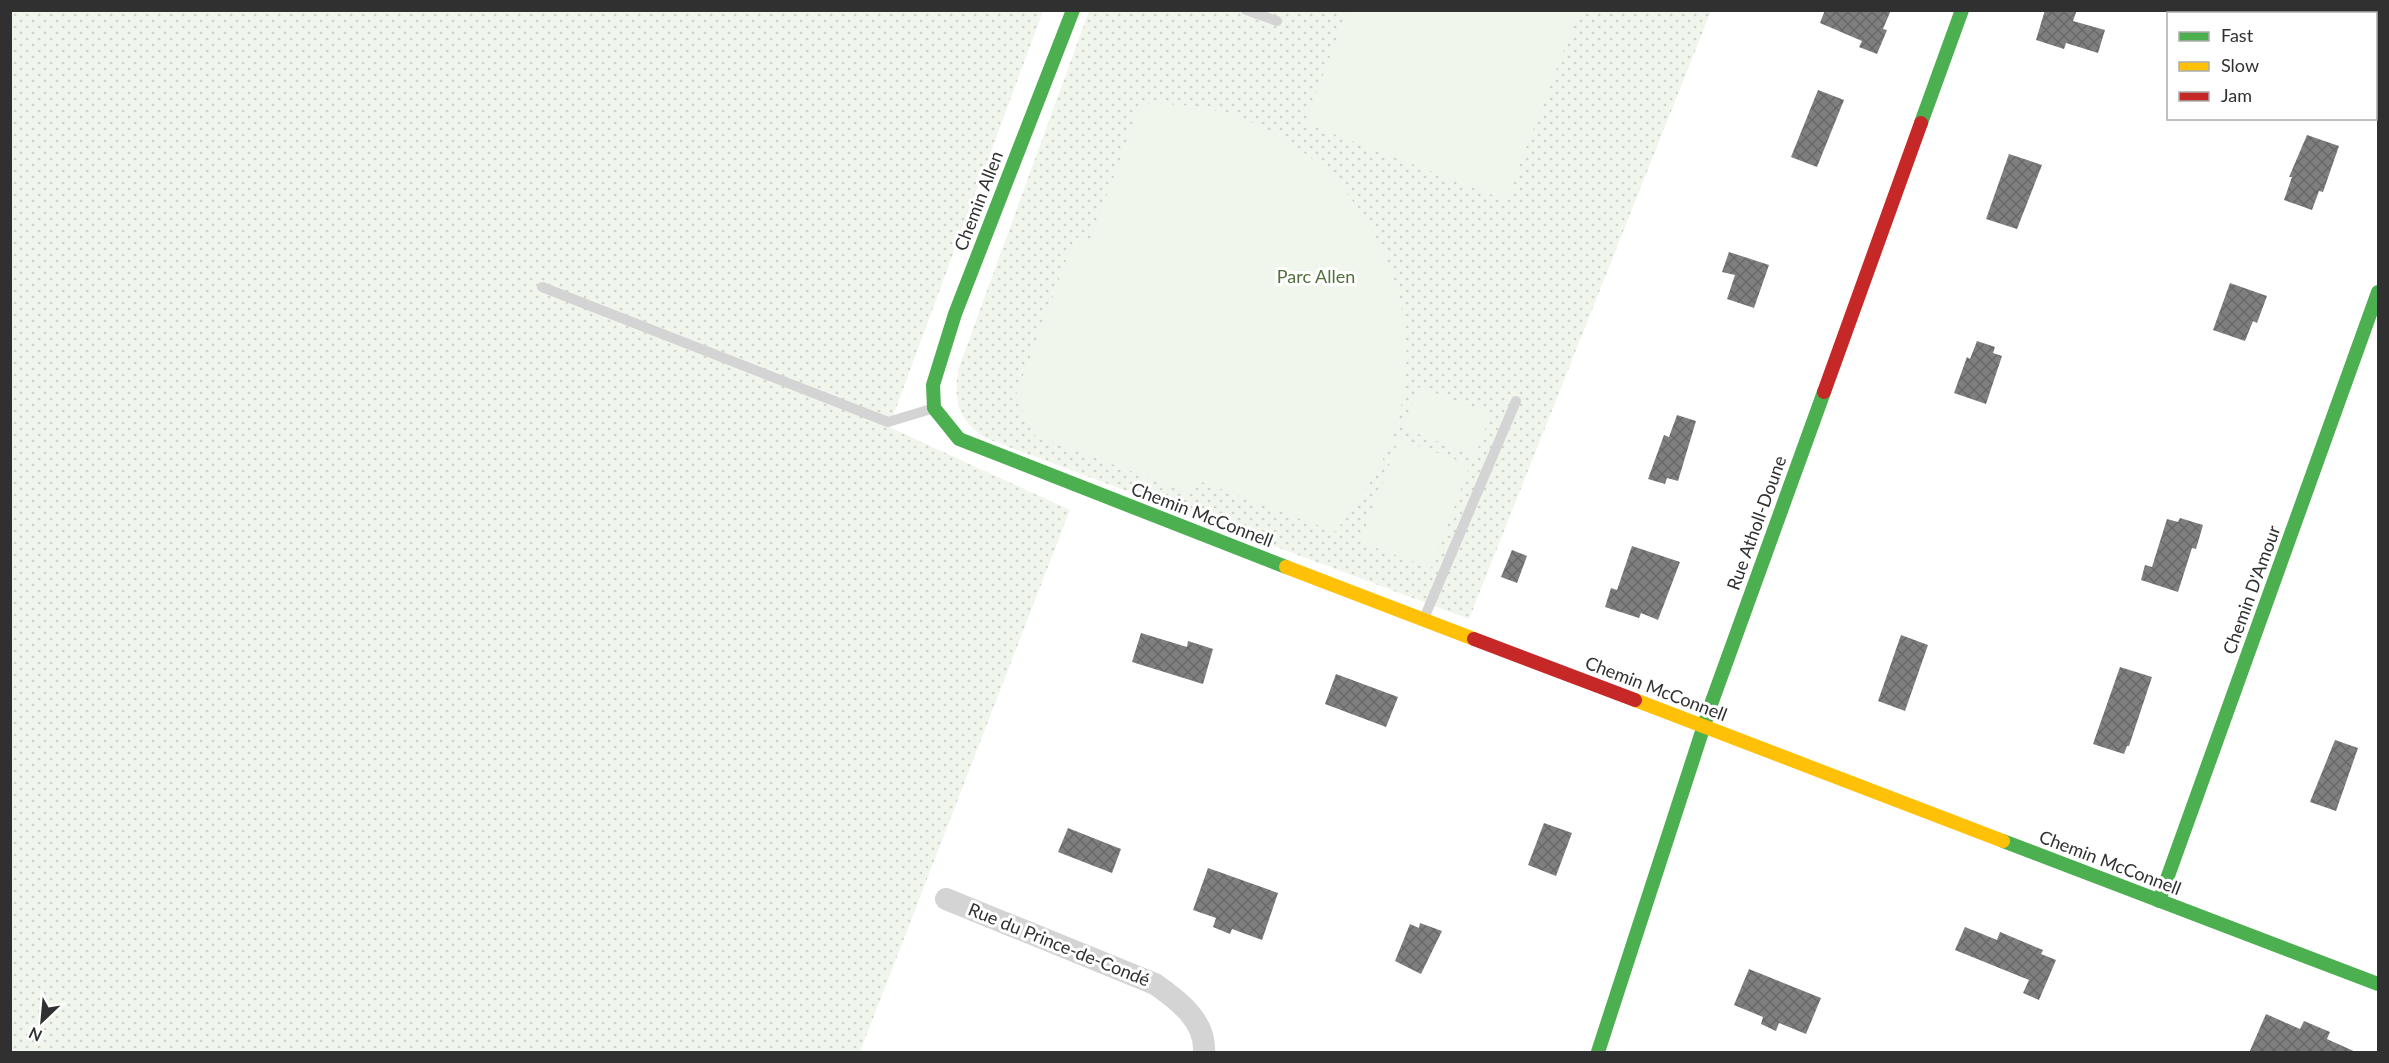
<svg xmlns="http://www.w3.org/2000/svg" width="2389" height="1063" viewBox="0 0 2389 1063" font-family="Lato,sans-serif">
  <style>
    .grass { fill: url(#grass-dots) }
    .garden { fill: #f1f6ed }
    .building { fill: url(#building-cross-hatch) }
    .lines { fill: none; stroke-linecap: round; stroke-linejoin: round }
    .lane { stroke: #d4d4d4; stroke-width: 10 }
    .street { stroke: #d4d4d4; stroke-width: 22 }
    .fast { stroke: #4caf50; stroke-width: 14 }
    .slow { stroke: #ffc107; stroke-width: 14 }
    .jam { stroke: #c62828; stroke-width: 14 }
    .labels { text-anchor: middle; stroke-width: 6; stroke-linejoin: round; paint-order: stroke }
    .street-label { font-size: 18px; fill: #303030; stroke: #fff }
    .park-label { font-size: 18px; fill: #526f3b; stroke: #fff }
  </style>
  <defs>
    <pattern id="grass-dots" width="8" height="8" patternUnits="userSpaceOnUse" patternTransform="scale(1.5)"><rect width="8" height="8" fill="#f1f6ed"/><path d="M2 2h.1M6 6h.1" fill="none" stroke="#cfd3cc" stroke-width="1.8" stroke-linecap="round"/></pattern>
    <pattern id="building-cross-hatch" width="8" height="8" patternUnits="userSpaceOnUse" patternTransform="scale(1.5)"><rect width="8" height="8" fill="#7f7f7f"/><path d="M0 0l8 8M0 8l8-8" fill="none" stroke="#686868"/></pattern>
  </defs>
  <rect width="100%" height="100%" fill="#fff"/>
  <g class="grass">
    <path d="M 10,11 L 1043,11 L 889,427 L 1070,510 L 860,1052 L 11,1052 Z"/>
    <path d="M 1089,11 L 1711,11 L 1469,619 L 985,438 C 957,418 954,403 958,370 Z"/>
  </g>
  <g class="garden">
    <path d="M 1347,11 L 1579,11 L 1506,200 L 1305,123 Z"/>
    <path d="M 1141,104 C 1167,104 1193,104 1218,111 C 1361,148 1446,310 1388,448 C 1375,479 1356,506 1335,532 L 1197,480 L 1192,494 L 1034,435 L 1015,397 L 1075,237 L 1089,242 Z"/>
    <path d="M 1419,387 L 1491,414 L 1475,456 L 1403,428 Z"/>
    <path d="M 1399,439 L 1470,465 L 1431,568 L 1360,542 Z"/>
  </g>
  <g class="building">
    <path d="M 1825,10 L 1891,10 L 1883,29 L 1887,30 L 1877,54 L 1859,47 L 1862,41 L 1820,23 Z"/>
    <path d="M 2045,10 L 2077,10 L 2073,21 L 2105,30 L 2098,53 L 2066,43 L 2064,49 L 2036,40 Z"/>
    <path d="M 1818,90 L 1844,100 L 1817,167 L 1791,157 Z"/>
    <path d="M 2307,135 L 2339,146 L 2323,192 L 2319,191 L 2312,210 L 2284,200 L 2292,177 L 2289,177 Z"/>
    <path d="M 2009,154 L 2042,165 L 2017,229 L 1986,219 Z"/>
    <path d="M 1729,252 L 1769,265 L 1754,308 L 1727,299 L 1735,275 L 1722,272 Z"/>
    <path d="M 2230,283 L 2267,296 L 2257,323 L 2253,321 L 2245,341 L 2213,330 Z"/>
    <path d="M 1977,341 L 1995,347 L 1993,353 L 2002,356 L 1986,404 L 1954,393 L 1967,357 L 1970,359 Z"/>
    <path d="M 1677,415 L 1696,421 L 1678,481 L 1667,478 L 1665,484 L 1648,479 L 1664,435 L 1669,437 Z"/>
    <path d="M 2180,518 L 2203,525 L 2196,549 L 2192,548 L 2178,592 L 2141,580 L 2145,565 L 2152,567 L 2167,519 L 2178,522 Z"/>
    <path d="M 1632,546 L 1680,562 L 1658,620 L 1641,613 L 1639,618 L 1605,607 L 1611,588 L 1617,590 Z"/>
    <path d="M 1512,550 L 1527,556 L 1517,583 L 1501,577 Z"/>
    <path d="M 1141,633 L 1187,647 L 1188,641 L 1213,649 L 1203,684 L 1132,662 Z"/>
    <path d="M 1901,635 L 1928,645 L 1905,711 L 1878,701 Z"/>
    <path d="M 2120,667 L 2152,677 L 2129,746 L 2127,746 L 2124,754 L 2093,744 Z"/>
    <path d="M 1336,674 L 1398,697 L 1386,727 L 1325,704 Z"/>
    <path d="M 2335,740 L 2358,748 L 2336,811 L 2310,802 Z"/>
    <path d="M 1544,823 L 1572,833 L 1556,876 L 1528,865 Z"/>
    <path d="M 1068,828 L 1121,849 L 1112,873 L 1058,852 Z"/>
    <path d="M 1208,868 L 1278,893 L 1262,940 L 1232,929 L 1230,934 L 1213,927 L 1216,918 L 1193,910 Z"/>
    <path d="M 1420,923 L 1442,931 L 1421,974 L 1395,961 L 1410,924 L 1419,928 Z"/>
    <path d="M 1965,927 L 1997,940 L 2000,932 L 2043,950 L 2041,954 L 2056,960 L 2039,1000 L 2023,993 L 2029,980 L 1955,950 Z"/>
    <path d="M 1749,969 L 1821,998 L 1806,1034 L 1779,1023 L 1776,1031 L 1761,1024 L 1763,1017 L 1734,1005 Z"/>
    <path d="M 2266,1014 L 2300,1029 L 2304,1021 L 2330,1032 L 2327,1039 L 2358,1053 L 2249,1053 Z"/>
  </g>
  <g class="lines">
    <g class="lane">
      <path d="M 1246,10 L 1277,21"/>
      <path d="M 542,287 L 888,422 L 931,409"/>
      <path d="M 1425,616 L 1516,401"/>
    </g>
    <path class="street" d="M 946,899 L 1155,984 C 1178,1000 1206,1021 1204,1052"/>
    <g class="fast">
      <path d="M 1073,10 L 955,314 L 933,385 L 934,408 L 959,439 L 1286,567"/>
      <path d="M 1921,123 L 1962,10"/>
      <path d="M 2003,841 L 2378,984"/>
      <path d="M 2159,901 L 2378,292"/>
      <path d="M 1598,1052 L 1710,707 L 1824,392"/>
    </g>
    <g class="slow">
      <path d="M 1286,567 L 1474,639"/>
      <path d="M 1635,700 L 2003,841"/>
    </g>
    <g class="jam">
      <path d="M 1824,392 L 1921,123"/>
      <path d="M 1474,639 L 1635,700"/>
    </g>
  </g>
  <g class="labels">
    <g class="street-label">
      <text transform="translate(979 201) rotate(-69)" y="6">Chemin Allen</text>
      <text transform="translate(1202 515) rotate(21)" y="6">Chemin McConnell</text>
      <text transform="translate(1757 523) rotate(-70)" y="6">Rue Atholl-Doune</text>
      <text transform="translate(2252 590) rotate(-70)" y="6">Chemin D'Amour</text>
      <text transform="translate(1656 689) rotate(21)" y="6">Chemin McConnell</text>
      <text transform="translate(2110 863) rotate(21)" y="6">Chemin McConnell</text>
      <text transform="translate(1059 945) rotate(22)" y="6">Rue du Prince-de-Condé</text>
    </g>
    <g class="park-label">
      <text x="1316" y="283">Parc Allen</text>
    </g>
  </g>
  <rect width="2389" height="1063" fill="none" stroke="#303030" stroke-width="24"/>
  <rect x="2167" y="12" width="210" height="108" fill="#ffffff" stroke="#acacac" stroke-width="1.5"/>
  <rect x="2179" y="32" width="30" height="9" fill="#4caf50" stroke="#acacac" stroke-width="1.5"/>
  <text x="2221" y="42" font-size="18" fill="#303030">Fast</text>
  <rect x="2179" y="62" width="30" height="9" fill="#ffc107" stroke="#acacac" stroke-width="1.5"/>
  <text x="2221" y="72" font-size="18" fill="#303030">Slow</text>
  <rect x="2179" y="92" width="30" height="9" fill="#c62828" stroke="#acacac" stroke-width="1.5"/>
  <text x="2221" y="102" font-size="18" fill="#303030">Jam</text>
  <g transform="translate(42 1021) rotate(206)" stroke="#ffffff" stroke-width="4.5" paint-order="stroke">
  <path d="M0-4.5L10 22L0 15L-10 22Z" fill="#303030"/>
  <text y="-9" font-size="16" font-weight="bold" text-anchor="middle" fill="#303030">N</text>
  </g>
</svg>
